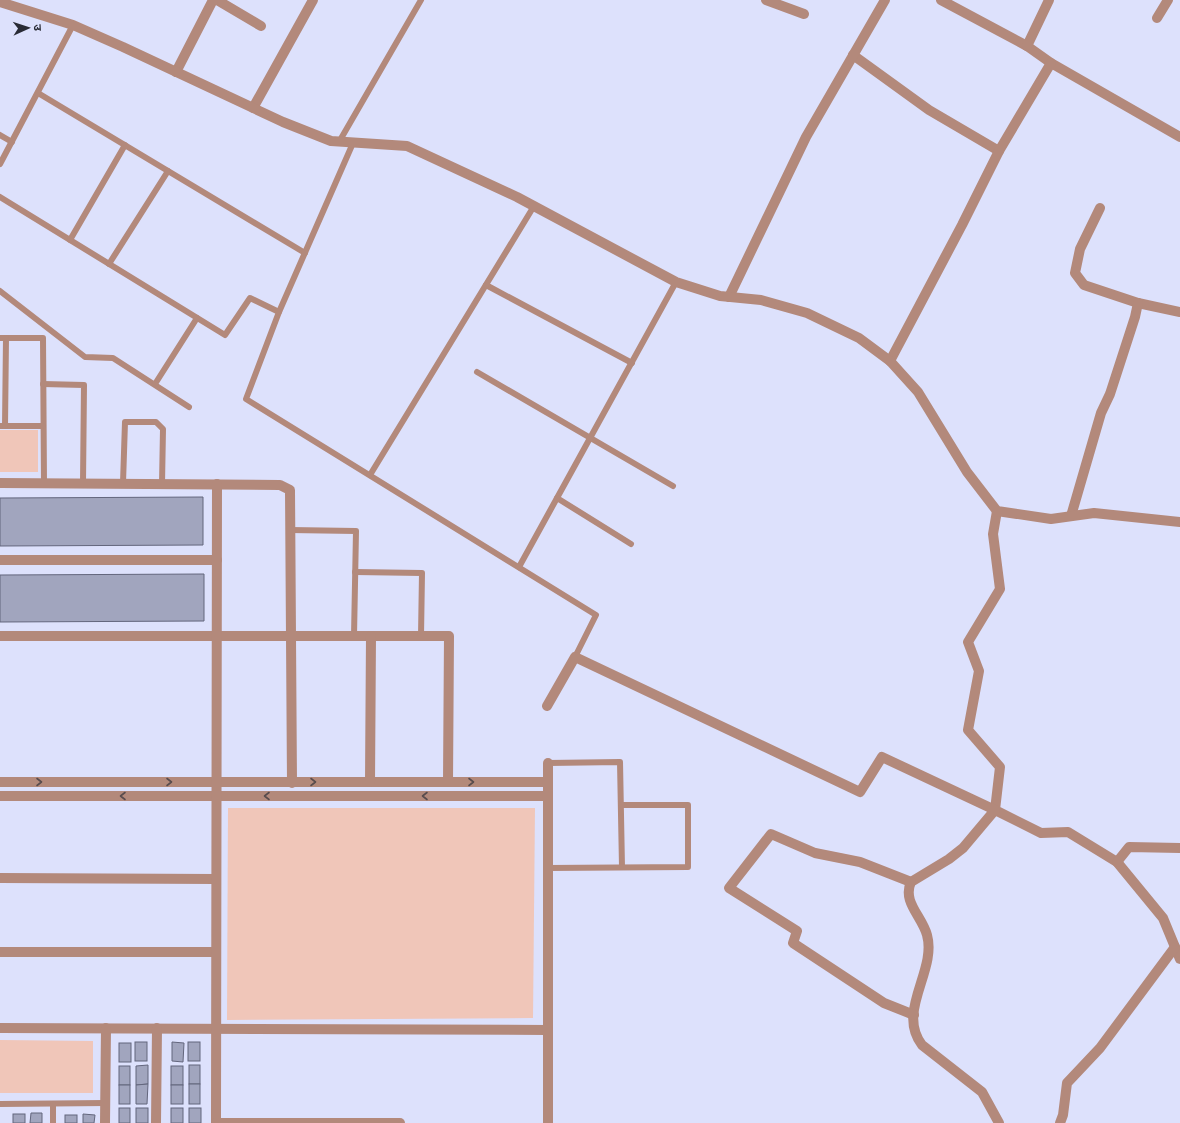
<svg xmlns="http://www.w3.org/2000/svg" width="1180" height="1123" viewBox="0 0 1180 1123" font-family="Ubuntu,'Noto Sans Devanagari',sans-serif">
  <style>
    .green { fill: #f0c6b9 }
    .building { fill: #a1a5be; stroke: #63667d }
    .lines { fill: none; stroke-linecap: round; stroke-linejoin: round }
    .service { stroke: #b3897b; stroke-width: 6 }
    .minor { stroke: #b3897b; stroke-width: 10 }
    .tertiary { stroke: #b3897b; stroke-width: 10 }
    .oneway { stroke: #594c4e }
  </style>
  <rect width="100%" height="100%" fill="#dde1fc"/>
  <g class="green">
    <rect x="0" y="430" width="38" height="42"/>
    <path d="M 228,808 L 535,808 L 533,1018 L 227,1020 Z"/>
    <path d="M 0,1040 L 93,1041 L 93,1093 L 0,1093 Z"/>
  </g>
  <g class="building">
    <path d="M 203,497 L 203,545 L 0,546 L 0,498 Z"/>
    <path d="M 204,574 L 204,621 L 0,622 L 0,575 Z"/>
    <rect x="135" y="1042" width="12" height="19"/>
    <path d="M 172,1042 L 184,1043 L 183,1062 L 172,1061 Z"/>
    <rect x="188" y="1042" width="12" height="19"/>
    <rect x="119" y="1043" width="12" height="19"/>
    <path d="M 148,1065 L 148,1084 L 136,1085 L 136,1066 Z"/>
    <rect x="189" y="1065" width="11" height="19"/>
    <rect x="119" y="1066" width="11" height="19"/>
    <rect x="171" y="1066" width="12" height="19"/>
    <path d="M 148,1084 L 147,1104 L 136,1104 L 136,1085 Z"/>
    <rect x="189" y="1084" width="11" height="20"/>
    <rect x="119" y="1085" width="11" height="19"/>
    <rect x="171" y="1085" width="12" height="19"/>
    <rect x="119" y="1108" width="11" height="15"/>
    <rect x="136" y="1108" width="12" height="15"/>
    <rect x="171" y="1108" width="12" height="15"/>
    <rect x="189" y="1108" width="12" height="15"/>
    <path d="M 31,1113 L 42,1113 L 42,1123 L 30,1123 Z"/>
    <rect x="13" y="1114" width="12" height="9"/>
    <path d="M 83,1114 L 95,1115 L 94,1123 L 83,1123 Z"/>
    <rect x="65" y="1115" width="12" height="8"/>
  </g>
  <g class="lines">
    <g class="service">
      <path d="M 38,93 L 305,253"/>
      <path d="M 0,135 L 12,142"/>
      <path d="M 339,142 L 421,0"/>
      <path d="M 353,143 L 279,312 L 246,399 L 596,615 L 575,657"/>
      <path d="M 0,164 L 73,25"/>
      <path d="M 0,197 L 225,335 L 250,298 L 279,312"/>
      <path d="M 70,240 L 125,145"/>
      <path d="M 109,264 L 168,171"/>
      <path d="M 486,285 L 632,363"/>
      <path d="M 0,291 L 85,357 L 113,358 L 189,407"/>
      <path d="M 0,338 L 43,338 L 44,483"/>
      <path d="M 477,372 L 673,486"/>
      <path d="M 43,384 L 84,385 L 83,483"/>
      <path d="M 155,384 L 197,318"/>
      <path d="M 0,426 L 43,426"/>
      <path d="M 5,426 L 6,338"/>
      <path d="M 370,475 L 534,206"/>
      <path d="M 123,483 L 125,422 L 156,422 L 163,429 L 162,484"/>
      <path d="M 557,498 L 631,544"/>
      <path d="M 290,530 L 356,531 L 354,636"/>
      <path d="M 519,567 L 676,282"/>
      <path d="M 355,572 L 422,573 L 421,636"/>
      <path d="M 548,763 L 620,762 L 622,867"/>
      <path d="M 548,868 L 688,867 L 688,805 L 621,805"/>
      <path d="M 0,1104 L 106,1103"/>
      <path d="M 53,1123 L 53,1104"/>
    </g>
    <g class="minor">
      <path d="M 217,0 L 261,26"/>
      <path d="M 766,0 L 804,14"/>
      <path d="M 941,0 L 1027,46 L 1051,63 L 1180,137"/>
      <path d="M 1157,18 L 1168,0"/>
      <path d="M 1027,46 L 1049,0"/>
      <path d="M 853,55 L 929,110 L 999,151"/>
      <path d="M 176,72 L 213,0"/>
      <path d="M 253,108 L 313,0"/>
      <path d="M 1100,208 L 1080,249 L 1075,273 L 1084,285 L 1138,303 L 1180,312"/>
      <path d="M 729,297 L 806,137 L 885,0"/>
      <path d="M 890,361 L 962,225 L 999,151 L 1051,63"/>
      <path d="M 0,483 L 280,485 L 290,490 L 292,783"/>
      <path d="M 997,511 L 993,534 L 1000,589 L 968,642 L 979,671 L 968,730 L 1000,767 L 995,810 L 1041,833 L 1068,832 L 1117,862 L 1163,918 L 1180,959"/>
      <path d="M 1071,516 L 1101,413 L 1110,394 L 1135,317 L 1138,303"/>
      <path d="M 0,560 L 217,560"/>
      <path d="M 0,636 L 449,636 L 448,782"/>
      <path d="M 547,706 L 575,657 L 860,792 L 882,757 L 995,810 L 963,848 L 949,859 L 911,882 C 902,902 922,916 927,935 C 937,971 896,1011 922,1045 L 982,1092 L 999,1123"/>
      <path d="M 0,782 L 548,782"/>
      <path d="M 370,782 L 371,636"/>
      <path d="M 0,796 L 548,796"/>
      <path d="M 1117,862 L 1129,847 L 1180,848"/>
      <path d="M 0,878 L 216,879"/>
      <path d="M 911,882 L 860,862 L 815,853 L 771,834 L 729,888 L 797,931 L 793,943 L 884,1003 L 914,1015"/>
      <path d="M 0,952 L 216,952"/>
      <path d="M 0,1028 L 548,1030"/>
      <path d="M 105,1123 L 106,1028"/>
      <path d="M 156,1123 L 157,1028"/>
      <path d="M 216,1123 L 217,484"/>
      <path d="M 216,1123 L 400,1123"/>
      <path d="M 548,1123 L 548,763"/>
      <path d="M 1060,1123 L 1063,1115 L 1067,1083 L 1100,1048 L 1175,947"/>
    </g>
    <path class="tertiary" d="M 0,2 L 73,25 L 123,47 L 283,122 L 331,141 L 407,146 L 517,197 L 676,282 L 720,296 L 761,300 L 807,313 L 859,338 L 890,361 L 918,392 L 967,472 L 997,511 L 1051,519 L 1094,513 L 1180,522"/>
  </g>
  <defs><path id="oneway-chevron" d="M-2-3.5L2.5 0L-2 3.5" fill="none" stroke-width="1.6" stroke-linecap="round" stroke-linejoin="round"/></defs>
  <g class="oneway">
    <use href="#oneway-chevron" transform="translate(39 782)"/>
    <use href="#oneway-chevron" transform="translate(169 782)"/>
    <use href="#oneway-chevron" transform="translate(313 782)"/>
    <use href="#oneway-chevron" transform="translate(471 782)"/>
    <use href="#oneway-chevron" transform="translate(123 796) rotate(-180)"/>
    <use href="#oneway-chevron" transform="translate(267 796) rotate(-180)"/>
    <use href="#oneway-chevron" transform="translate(425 796) rotate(-180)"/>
  </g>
  <g transform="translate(28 28) rotate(87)" stroke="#dde1fc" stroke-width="3" paint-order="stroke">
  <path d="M0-3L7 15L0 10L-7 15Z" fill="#292b35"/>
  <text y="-6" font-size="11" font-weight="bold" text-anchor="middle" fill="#292b35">उ</text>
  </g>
</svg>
